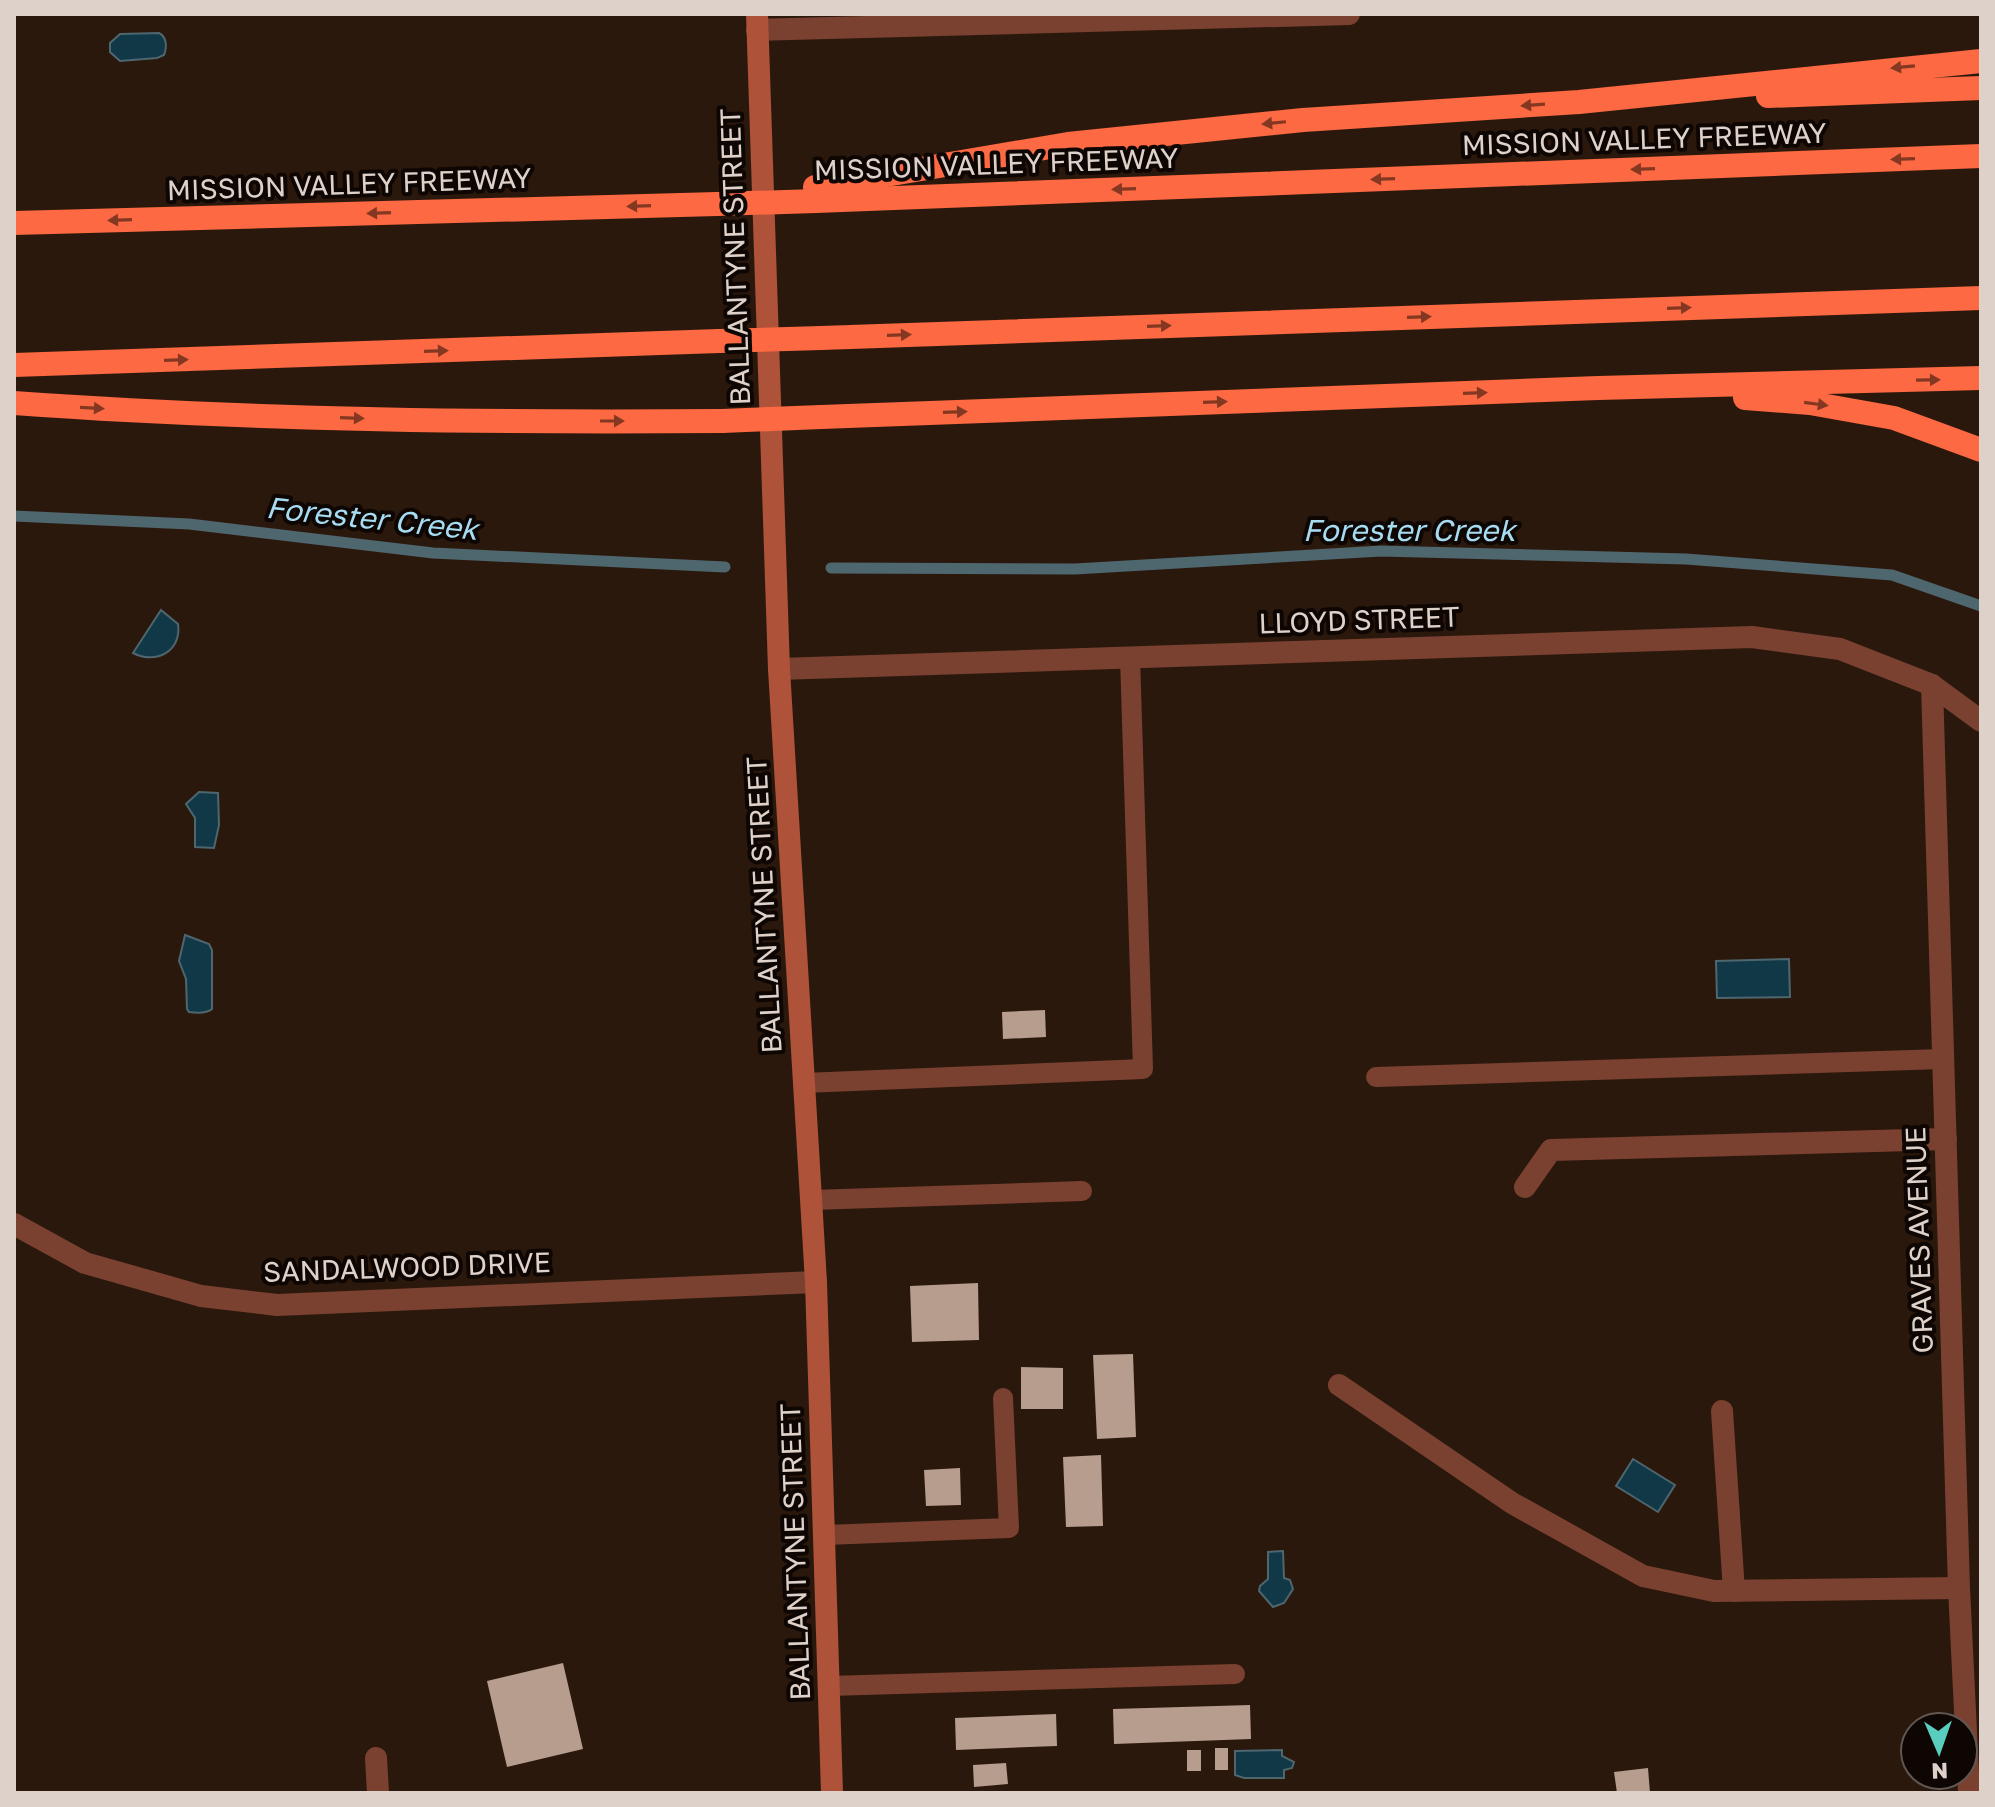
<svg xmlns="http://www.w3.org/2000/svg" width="1995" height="1807" viewBox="0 0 1995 1807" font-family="'Golos Text',sans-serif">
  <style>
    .water { fill: #103847; stroke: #4e666e; stroke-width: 2 }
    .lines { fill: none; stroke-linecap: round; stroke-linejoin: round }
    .stream { stroke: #4e666e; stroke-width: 11 }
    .building { fill: #b69d8e }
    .service { stroke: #7a4131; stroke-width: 20 }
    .minor { stroke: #7a4131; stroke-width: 22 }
    .tertiary { stroke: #7a4131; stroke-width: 22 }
    .secondary { stroke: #ae5239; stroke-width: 22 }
    .motorway { stroke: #fc6942; stroke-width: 24 }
    .motorway-bridge { stroke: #fc6942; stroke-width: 24 }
    .oneway { fill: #843822 }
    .labels { text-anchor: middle; stroke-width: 8; stroke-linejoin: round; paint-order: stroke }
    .street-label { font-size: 28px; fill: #ded1c9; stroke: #0d0603 }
    .water-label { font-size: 30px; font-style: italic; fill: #a6dbf2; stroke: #0d0603 }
  </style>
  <rect width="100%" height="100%" fill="#2b180c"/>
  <g class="water">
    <path d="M 159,33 C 167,37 167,47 164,55 L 157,58 L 120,61 L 110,52 L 110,43 L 120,34 Z"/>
    <path d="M 161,610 L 178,624 C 182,651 156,665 133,653 Z"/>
    <path d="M 199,792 L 218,793 L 219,825 L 214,848 L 195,847 L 195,818 L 186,804 Z"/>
    <path d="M 185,935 L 209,944 L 212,950 L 212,1009 C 206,1014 196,1013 189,1012 L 187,1009 L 186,979 L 179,961 Z"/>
    <path d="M 1789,959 L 1790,997 L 1717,998 L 1716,961 Z"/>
    <path d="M 1633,1459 L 1675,1485 L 1658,1512 L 1616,1486 Z"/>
    <path d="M 1283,1551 L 1284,1578 L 1290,1580 L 1293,1589 L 1284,1603 L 1273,1607 L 1259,1591 L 1260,1586 L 1268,1579 L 1268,1552 Z"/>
    <path d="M 1282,1750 L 1282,1756 L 1294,1762 L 1292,1768 L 1284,1770 L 1284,1778 L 1244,1778 L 1235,1775 L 1235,1751 Z"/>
  </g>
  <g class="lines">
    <g class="stream">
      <path d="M 14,516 L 189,524 L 433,553 L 725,567"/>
      <path d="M 831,568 L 1075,569 L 1381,551 L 1686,559 L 1892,575 L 1981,606"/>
    </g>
  </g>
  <g class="building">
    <path d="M 1045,1010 L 1046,1037 L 1003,1039 L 1002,1012 Z"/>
    <path d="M 978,1283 L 979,1340 L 912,1342 L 910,1286 Z"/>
    <path d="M 1133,1354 L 1136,1437 L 1097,1439 L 1093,1355 Z"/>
    <path d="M 1021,1367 L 1063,1368 L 1063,1409 L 1021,1409 Z"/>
    <path d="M 1101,1455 L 1103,1526 L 1066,1527 L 1063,1457 Z"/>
    <path d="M 960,1468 L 961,1505 L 926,1506 L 924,1470 Z"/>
    <path d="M 563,1663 L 583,1749 L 507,1767 L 487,1681 Z"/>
    <path d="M 1250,1705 L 1251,1739 L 1114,1744 L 1113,1709 Z"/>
    <path d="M 1056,1714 L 1057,1746 L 956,1750 L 955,1718 Z"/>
    <rect x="1215" y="1748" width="13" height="22"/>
    <rect x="1187" y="1750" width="14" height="21"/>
    <path d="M 1006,1763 L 1008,1784 L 974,1787 L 973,1765 Z"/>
    <path d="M 1648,1768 L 1650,1793 L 1617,1793 L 1614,1772 Z"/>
  </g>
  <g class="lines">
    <g class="service">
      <path d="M 1376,1077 L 1943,1059"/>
      <path d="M 804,1083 L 1143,1069 L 1130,657"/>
      <path d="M 812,1200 L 1082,1191"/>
      <path d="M 825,1535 L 1009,1528 L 1003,1398"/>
      <path d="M 829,1686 L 1235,1674"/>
    </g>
    <g class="minor">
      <path d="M 757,30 L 1349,14"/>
      <path d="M 779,669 L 1752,637 L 1840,649 L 1932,685 L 1981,721"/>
      <path d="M 1932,685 L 1959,1588 L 1969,1793"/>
      <path d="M 1525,1187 L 1551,1150 L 1946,1139"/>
      <path d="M 1339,1385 L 1512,1503 L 1643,1576 L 1714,1591 L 1959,1588"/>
      <path d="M 1722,1411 L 1734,1591"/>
      <path d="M 376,1758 L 378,1793"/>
    </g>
    <path class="tertiary" d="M 14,1224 L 85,1263 L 201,1296 L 277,1305 L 816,1282"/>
    <path class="secondary" d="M 757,14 L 779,669 L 816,1282 L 832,1793"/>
    <g class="motorway">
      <path d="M 1768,96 L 1981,88"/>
      <path d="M 815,187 L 1068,144 L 1303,120 L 1579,102 L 1981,61"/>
      <path d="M 816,201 L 1981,156"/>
      <path d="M 14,223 L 717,204"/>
      <path d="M 821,338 L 1981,298"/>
      <path d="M 14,365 L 719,341"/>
      <path d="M 1745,398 L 1810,403 L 1894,418 L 1981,450"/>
      <path d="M 14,403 C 249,420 486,423 722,421"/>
      <path d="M 821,417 L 1598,388 L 1981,378"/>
    </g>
    <g class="motorway-bridge">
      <path d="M 717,204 L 816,201"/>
      <path d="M 719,341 L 821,338"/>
      <path d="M 722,421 L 821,417"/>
    </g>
  </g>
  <defs><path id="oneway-solid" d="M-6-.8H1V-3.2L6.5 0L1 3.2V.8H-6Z" transform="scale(2)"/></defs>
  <g class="oneway">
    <use href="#oneway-solid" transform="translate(1903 67) rotate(175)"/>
    <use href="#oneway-solid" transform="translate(1533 105) rotate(176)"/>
    <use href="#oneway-solid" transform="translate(1274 123) rotate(174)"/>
    <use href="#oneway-solid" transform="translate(1903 159) rotate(178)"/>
    <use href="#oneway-solid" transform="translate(1643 169) rotate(178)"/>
    <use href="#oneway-solid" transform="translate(1383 179) rotate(178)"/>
    <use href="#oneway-solid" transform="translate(1124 189) rotate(178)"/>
    <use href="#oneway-solid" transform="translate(639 206) rotate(178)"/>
    <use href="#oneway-solid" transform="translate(379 213) rotate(178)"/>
    <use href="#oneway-solid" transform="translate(120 220) rotate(178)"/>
    <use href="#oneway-solid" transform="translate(1679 308) rotate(-2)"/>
    <use href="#oneway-solid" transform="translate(1419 317) rotate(-2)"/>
    <use href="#oneway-solid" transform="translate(1159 326) rotate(-2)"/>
    <use href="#oneway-solid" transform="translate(899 335) rotate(-2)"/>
    <use href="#oneway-solid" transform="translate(436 351) rotate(-2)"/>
    <use href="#oneway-solid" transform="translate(176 360) rotate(-2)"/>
    <use href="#oneway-solid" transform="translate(1928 380) rotate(-1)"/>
    <use href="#oneway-solid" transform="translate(1475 393) rotate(-2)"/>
    <use href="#oneway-solid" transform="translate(1215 402) rotate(-2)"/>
    <use href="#oneway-solid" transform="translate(1816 404) rotate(8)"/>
    <use href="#oneway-solid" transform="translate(92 408) rotate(3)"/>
    <use href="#oneway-solid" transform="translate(955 412) rotate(-2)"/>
    <use href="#oneway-solid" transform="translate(352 418) rotate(2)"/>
    <use href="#oneway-solid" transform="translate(612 421)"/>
  </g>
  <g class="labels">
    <g class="street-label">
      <text transform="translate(1644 139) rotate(-2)" y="10">MISSION VALLEY FREEWAY</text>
      <text transform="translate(996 164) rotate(-2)" y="10">MISSION VALLEY FREEWAY</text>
      <text transform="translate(349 184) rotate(-2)" y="10">MISSION VALLEY FREEWAY</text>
      <text transform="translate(735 257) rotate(-92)" y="10">BALLANTYNE STREET</text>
      <text transform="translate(1359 620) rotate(-2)" y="10">LLOYD STREET</text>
      <text transform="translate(764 905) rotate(-93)" y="10">BALLANTYNE STREET</text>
      <text transform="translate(1919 1240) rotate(-92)" y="10">GRAVES AVENUE</text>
      <text transform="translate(407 1267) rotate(-2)" y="10">SANDALWOOD DRIVE</text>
      <text transform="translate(795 1552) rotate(-92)" y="10">BALLANTYNE STREET</text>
    </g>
    <g class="water-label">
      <text transform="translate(372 519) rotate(6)" y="10">Forester Creek</text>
      <text x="1409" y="541">Forester Creek</text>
    </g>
  </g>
  <rect width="1995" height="1807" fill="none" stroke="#ded1c9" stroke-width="32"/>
  <g transform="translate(1939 1751) rotate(178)"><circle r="38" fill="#0d0603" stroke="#615752" stroke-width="2"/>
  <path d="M0-6L14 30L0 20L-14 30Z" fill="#59cebe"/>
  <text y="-12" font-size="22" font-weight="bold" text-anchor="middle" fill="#ded1c9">N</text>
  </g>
</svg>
